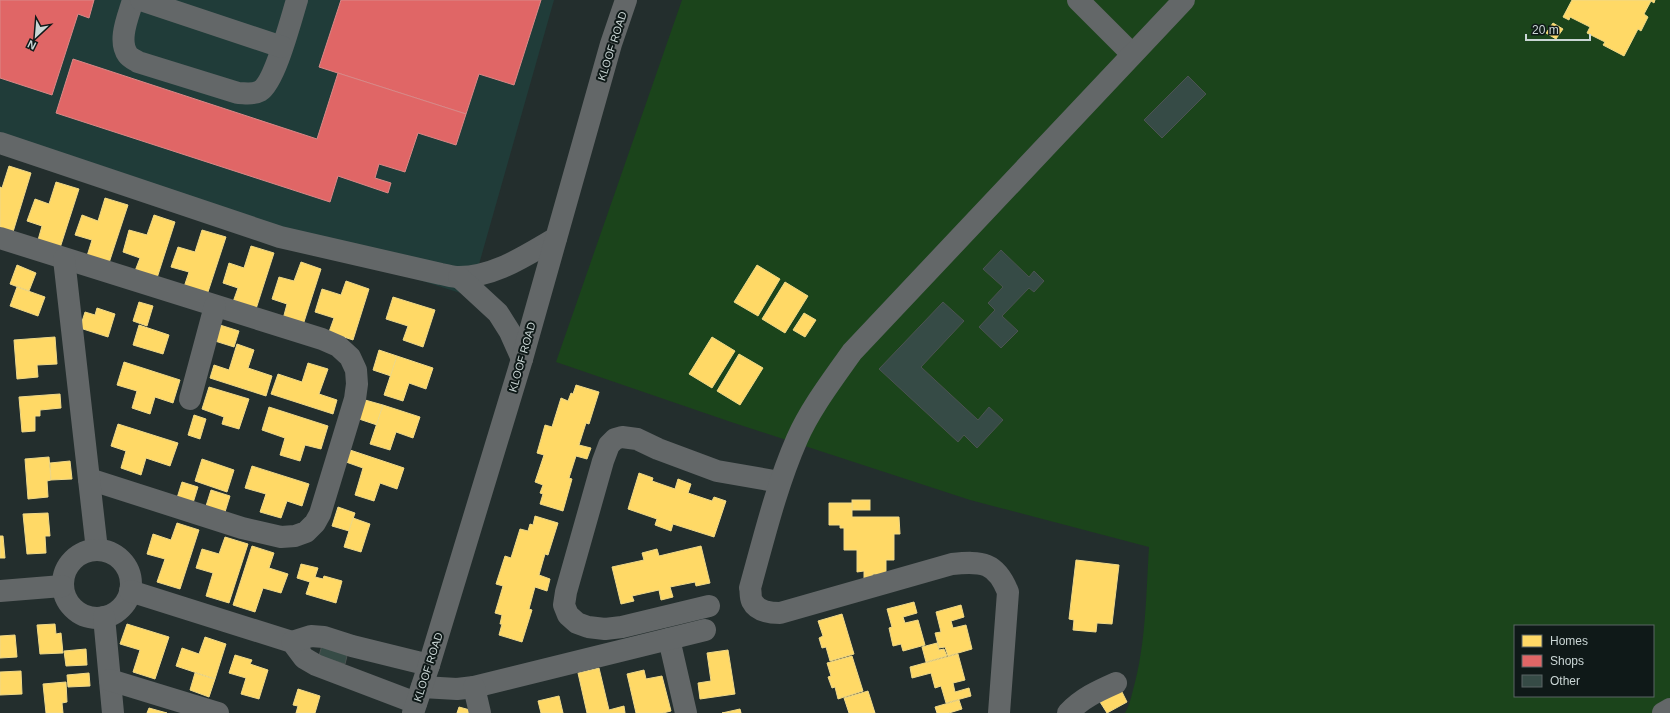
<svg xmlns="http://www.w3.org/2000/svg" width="1670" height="713" viewBox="0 0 1670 713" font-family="Arial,sans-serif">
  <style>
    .built { fill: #203c39 }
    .green { fill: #1b441b; fill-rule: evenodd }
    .homes { fill: #ffd966; stroke: #efd887 }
    .shops { fill: #e06666; stroke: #d98887 }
    .building { fill: #364b46; stroke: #4b5351 }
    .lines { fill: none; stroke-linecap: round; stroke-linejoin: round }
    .minor { stroke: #636768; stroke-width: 22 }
    .labels { text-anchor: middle; stroke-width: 4; stroke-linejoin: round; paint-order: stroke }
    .street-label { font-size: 11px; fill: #cad6d5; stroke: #0f1918 }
  </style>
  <rect width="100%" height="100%" fill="#232e2d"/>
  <path class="built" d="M 0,0 L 554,0 L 470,296 L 0,148 Z"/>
  <path class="green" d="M 682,0 L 1670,0 L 1670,713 L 1125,713 C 1129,706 1131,698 1133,690 C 1146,644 1146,594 1149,547 L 970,500 L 731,422 L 556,362 ZM 1515,626 L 1653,626 L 1653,696 L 1515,696 Z"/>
  <g class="homes">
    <path d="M 1572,0 L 1655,0 L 1654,3 L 1651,1 L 1644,14 L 1648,17 L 1641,31 L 1638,29 L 1624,56 L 1603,45 L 1605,42 L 1587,33 L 1590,27 L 1570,17 L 1569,20 L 1563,17 Z"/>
    <path d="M 1553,23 L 1563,29 L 1556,39 L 1546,33 Z"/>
    <path d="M 9,166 L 31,173 L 13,232 L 0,228 L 0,187 L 2,188 Z"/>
    <path d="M 56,182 L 79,189 L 60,248 L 38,240 L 42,226 L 27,221 L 35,199 L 49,204 Z"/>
    <path d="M 105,198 L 128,205 L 109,263 L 87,256 L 92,240 L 75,235 L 82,215 L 98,221 Z"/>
    <path d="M 154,215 L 175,222 L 157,278 L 135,271 L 140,258 L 123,252 L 129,230 L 147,235 Z"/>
    <path d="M 202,230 L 226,237 L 207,295 L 184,287 L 189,272 L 171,267 L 178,247 L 195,252 Z"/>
    <path d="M 251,246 L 274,253 L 256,309 L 233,302 L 238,288 L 223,283 L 229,263 L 244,268 Z"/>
    <path d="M 301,262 L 321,269 L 303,325 L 283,319 L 287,304 L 272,299 L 279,277 L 294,281 Z"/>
    <path d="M 17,265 L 36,273 L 29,291 L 10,284 Z"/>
    <path d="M 757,265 L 780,279 L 758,316 L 734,302 Z"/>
    <path d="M 346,281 L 369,289 L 353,340 L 329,332 L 334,318 L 315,312 L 322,289 L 341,295 Z"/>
    <path d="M 785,282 L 808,296 L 785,333 L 762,319 Z"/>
    <path d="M 17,287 L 45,297 L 38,316 L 10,306 Z"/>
    <path d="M 393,297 L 435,310 L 423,347 L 403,340 L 408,326 L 386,319 Z"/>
    <path d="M 139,302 L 153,306 L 147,326 L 133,321 Z"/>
    <path d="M 97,308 L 115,314 L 108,337 L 80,328 L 85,312 L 95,315 Z"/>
    <path d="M 804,313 L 816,320 L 805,337 L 793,330 Z"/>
    <path d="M 139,325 L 169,335 L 163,354 L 133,345 Z"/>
    <path d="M 220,325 L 239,331 L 234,347 L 215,341 Z"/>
    <path d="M 55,337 L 57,364 L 37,365 L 38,377 L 17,379 L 14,340 Z"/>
    <path d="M 712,337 L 735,351 L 712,388 L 689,374 Z"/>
    <path d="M 237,344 L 254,350 L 248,368 L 272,376 L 266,396 L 210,378 L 214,365 L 229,370 Z"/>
    <path d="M 379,350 L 397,356 L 391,376 L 373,370 Z"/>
    <path d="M 739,354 L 763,368 L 740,405 L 717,391 Z"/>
    <path d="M 397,356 L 433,368 L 426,389 L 409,383 L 403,401 L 384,395 Z"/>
    <path d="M 124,362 L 180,380 L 173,403 L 155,397 L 150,414 L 132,408 L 137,391 L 117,385 Z"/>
    <path d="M 308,363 L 328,369 L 319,394 L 337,400 L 333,414 L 271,394 L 278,374 L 302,382 Z"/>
    <path d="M 576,385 L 599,392 L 589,424 L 586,423 L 579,445 L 591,448 L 587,459 L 576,456 L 569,478 L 572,479 L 563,511 L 540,504 L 543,494 L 540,493 L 543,485 L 535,482 L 544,455 L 537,453 L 545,425 L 552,427 L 561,398 L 568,401 L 571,393 L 573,394 Z"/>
    <path d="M 209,387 L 249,399 L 239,429 L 222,424 L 224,417 L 202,409 Z"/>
    <path d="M 60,394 L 61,408 L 40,410 L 40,416 L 35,416 L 35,431 L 22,432 L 19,397 Z"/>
    <path d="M 365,400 L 383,405 L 377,425 L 359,419 Z"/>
    <path d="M 383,405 L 420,417 L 413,438 L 396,432 L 390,450 L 370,444 Z"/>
    <path d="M 269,407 L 328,426 L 321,449 L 305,445 L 300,461 L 280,455 L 285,438 L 262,430 Z"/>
    <path d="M 194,415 L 206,419 L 200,439 L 188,435 Z"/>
    <path d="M 118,424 L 178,443 L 170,466 L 146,458 L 141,475 L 121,468 L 126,451 L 111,446 Z"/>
    <path d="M 350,450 L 404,468 L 397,489 L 380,483 L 374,501 L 355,495 L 363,468 L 346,462 Z"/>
    <path d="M 49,457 L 51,480 L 47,481 L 48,497 L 28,499 L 25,459 Z"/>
    <path d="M 202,459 L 234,470 L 227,492 L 195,481 Z"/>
    <path d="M 70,461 L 72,479 L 51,480 L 50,463 Z"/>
    <path d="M 252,466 L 309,484 L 302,506 L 287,501 L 281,518 L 260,512 L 266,494 L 245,488 Z"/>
    <path d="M 639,473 L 653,478 L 652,481 L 675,489 L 678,479 L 691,484 L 688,493 L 712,501 L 714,497 L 726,501 L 714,537 L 673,524 L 671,531 L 655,525 L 657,519 L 628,509 Z"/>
    <path d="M 182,482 L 198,487 L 193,503 L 177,498 Z"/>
    <path d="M 211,490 L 230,496 L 225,512 L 206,506 Z"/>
    <rect x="852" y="500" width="18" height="10"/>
    <path d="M 829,503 L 852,503 L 852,517 L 899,517 L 900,534 L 894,534 L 894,560 L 886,560 L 886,575 L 873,574 L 872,581 L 864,581 L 864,571 L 857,572 L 857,550 L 844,550 L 844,528 L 840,528 L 840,525 L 829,525 Z"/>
    <path d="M 338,507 L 355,513 L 349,531 L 332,526 Z"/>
    <path d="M 48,513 L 50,536 L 45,536 L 46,553 L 27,554 L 23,514 Z"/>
    <path d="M 535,516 L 558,523 L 548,555 L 545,554 L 539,575 L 550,579 L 547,591 L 535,587 L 529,609 L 532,610 L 522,642 L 499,635 L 502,624 L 500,624 L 502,615 L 495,613 L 503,586 L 496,584 L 505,556 L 511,558 L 520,529 L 528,531 L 530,524 L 533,525 Z"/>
    <path d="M 353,518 L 370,524 L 361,552 L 344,547 Z"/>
    <path d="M 177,523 L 199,530 L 180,589 L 157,582 L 165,559 L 147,554 L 153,534 L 171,540 Z"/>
    <path d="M 0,536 L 3,536 L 5,558 L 0,558 Z"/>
    <path d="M 225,537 L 248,544 L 229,603 L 206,596 L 213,573 L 196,568 L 202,549 L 219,554 Z"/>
    <path d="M 252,546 L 274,553 L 269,568 L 288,574 L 281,593 L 263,588 L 255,612 L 233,605 Z"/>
    <path d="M 701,546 L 710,583 L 696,586 L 695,582 L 670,587 L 673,597 L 661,600 L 659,590 L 632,596 L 634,601 L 621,604 L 612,567 L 644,560 L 642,553 L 657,549 L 659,556 Z"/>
    <path d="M 1076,560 L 1119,565 L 1112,624 L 1097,623 L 1096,632 L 1073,630 L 1074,620 L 1069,619 Z"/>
    <path d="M 301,564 L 318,568 L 315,577 L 323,579 L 324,576 L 342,581 L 336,603 L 306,594 L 310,582 L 297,578 Z"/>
    <path d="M 914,602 L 917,613 L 903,617 L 905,623 L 918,620 L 925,645 L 903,651 L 901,644 L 893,646 L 889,628 L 892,627 L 887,609 Z"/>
    <path d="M 961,605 L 964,617 L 951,621 L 953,628 L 966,625 L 972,649 L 948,656 L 945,647 L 939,648 L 935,633 L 941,632 L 936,612 Z"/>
    <path d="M 842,614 L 854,654 L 830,661 L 826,647 L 822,648 L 819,638 L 823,636 L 818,621 Z"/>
    <path d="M 55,624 L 56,634 L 61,633 L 63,653 L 40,654 L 37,625 Z"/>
    <path d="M 127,624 L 169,637 L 155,679 L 133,672 L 140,650 L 120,644 Z"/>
    <path d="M 15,635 L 17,657 L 0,658 L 0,636 Z"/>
    <path d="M 205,637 L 226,644 L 215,679 L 176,666 L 182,648 L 199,654 Z"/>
    <path d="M 937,643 L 939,650 L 944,649 L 947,656 L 926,662 L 922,647 Z"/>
    <path d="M 86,649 L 87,665 L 66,666 L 64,651 Z"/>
    <path d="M 728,650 L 735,694 L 700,699 L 698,683 L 711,681 L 707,653 Z"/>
    <path d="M 958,654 L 965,680 L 953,683 L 955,692 L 969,688 L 971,696 L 946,703 L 941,686 L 935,688 L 931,673 L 912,678 L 910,667 Z"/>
    <path d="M 235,655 L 252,660 L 250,664 L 268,670 L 259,699 L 241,694 L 246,678 L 229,673 Z"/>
    <path d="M 852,656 L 863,691 L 838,699 L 835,687 L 832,688 L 828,677 L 831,676 L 827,663 Z"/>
    <path d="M 599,668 L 609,710 L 624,706 L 625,713 L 587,713 L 578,673 Z"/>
    <path d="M 644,670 L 646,679 L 662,676 L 671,711 L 663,713 L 636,713 L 627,674 Z"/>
    <path d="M 21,671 L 22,694 L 0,695 L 0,672 Z"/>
    <path d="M 89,673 L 90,686 L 68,687 L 67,675 Z"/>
    <path d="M 195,673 L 215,679 L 209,697 L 190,690 Z"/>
    <path d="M 66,682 L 67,702 L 62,703 L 63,713 L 46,713 L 43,684 Z"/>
    <path d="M 298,689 L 320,696 L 315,713 L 296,713 L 298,706 L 293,705 Z"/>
    <path d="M 1121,690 L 1127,702 L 1107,713 L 1100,702 Z"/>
    <path d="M 868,691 L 875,713 L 849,713 L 844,698 Z"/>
    <path d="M 559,696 L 563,713 L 541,713 L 538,701 Z"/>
    <path d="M 959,700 L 962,709 L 949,713 L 937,713 L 935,707 Z"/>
    <path d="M 459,707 L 470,710 L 469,713 L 457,713 Z"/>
    <path d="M 149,708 L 167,713 L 147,713 Z"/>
    <path d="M 740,709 L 741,713 L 722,713 Z"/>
  </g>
  <g class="shops">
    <path d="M 0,0 L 94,0 L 89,18 L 78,14 L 52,95 L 0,78 Z"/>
    <path d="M 341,0 L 541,0 L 514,85 L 479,74 L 466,114 L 319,67 Z"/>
    <path d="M 73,59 L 317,139 L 338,73 L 466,114 L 456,145 L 418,133 L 405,172 L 379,164 L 375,178 L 391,183 L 388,193 L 338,176 L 330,202 L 56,113 Z"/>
  </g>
  <g class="building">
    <path d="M 1188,76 L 1206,94 L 1162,138 L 1144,120 Z"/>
    <path d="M 1001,250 L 1029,277 L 1034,271 L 1044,281 L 1034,292 L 1029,288 L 1002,316 L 1018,331 L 1001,348 L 979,327 L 995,310 L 988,303 L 1003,287 L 983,269 Z"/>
    <path d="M 943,302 L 964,321 L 921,367 L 978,420 L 989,407 L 1003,420 L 977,448 L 964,435 L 958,442 L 879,369 Z"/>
    <path d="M 322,645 L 348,652 L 345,664 L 319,656 Z"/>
  </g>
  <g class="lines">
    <g class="minor">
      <path d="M 133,0 C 129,15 117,40 128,55 C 130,58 135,60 138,62 L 238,93 C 245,93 253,95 260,91 C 275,82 291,19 297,0"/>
      <path d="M 141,0 L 282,47"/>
      <path d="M 1078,0 L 1132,54"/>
      <path d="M 0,143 L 280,237 L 441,274 C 447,275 453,277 459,277 C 495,277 526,255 556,238"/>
      <path d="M 0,238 L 322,339 L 338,346 L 350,357 L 356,370 L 357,384 L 355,399 L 320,514 L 315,523 L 306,532 L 295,536 L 281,537 L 242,528 L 89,479"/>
      <path d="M 64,259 L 97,550"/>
      <path d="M 459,277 L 498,313 L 510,332 L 522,359"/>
      <path d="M 190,399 L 215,306"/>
      <circle cx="97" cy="584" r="34"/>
      <path d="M 0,591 L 62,586"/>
      <path d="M 130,591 L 292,642 L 304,658 L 316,665 L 416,703"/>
      <path d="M 709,606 L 622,627 L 605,629 L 588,627 L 577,623 L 568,615 L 564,605 L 566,592 L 603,461 L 609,445 L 615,439 L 622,437 L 637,439 L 658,449 L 717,471 L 780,482"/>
      <path d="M 104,617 L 113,713"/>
      <path d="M 669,639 L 686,713"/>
      <path d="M 292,642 L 311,636 L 324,637 L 352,646 L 429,665"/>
      <path d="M 110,680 L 218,713"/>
      <path d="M 422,687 L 457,689 L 474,687 L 705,630"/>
      <path d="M 474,687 L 480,713"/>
      <path d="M 413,713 L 429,665 L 522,359 L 611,44 L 626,0"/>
      <path d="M 999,713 L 1008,592 C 996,562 982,561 952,564 L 780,613 C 770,613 757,611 752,601 C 750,597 751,591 750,588 C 764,538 776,487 797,439 C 810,409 833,379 852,352 L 1184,0"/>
      <path d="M 1068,713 C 1082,698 1098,691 1116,683"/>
      <path d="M 1663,713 L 1670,709"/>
    </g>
  </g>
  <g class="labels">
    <g class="street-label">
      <text transform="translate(612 46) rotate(-72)" y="4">KLOOF ROAD</text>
      <text transform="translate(522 357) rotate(-74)" y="4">KLOOF ROAD</text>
      <text transform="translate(428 667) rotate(-72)" y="4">KLOOF ROAD</text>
    </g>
  </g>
  <rect x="1514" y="625" width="140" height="72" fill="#0f1918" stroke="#5a6564"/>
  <rect x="1522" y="635" width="20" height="12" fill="#ffd966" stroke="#5a6564"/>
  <text x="1550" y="645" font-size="12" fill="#cad6d5">Homes</text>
  <rect x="1522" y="655" width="20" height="12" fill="#e06666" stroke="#5a6564"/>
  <text x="1550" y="665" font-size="12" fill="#cad6d5">Shops</text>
  <rect x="1522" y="675" width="20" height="12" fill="#364b46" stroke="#5a6564"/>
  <text x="1550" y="685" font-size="12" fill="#cad6d5">Other</text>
  <g transform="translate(36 36) rotate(206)" stroke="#0f1918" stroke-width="3" paint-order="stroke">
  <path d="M0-3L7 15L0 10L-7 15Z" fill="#cad6d5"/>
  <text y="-6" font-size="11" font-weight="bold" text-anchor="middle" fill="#cad6d5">N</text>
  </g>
  <path d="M1526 34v6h64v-6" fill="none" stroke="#cad6d5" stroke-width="2"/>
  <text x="1532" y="34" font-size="12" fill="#cad6d5" stroke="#0f1918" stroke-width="3" paint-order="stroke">20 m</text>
</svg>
